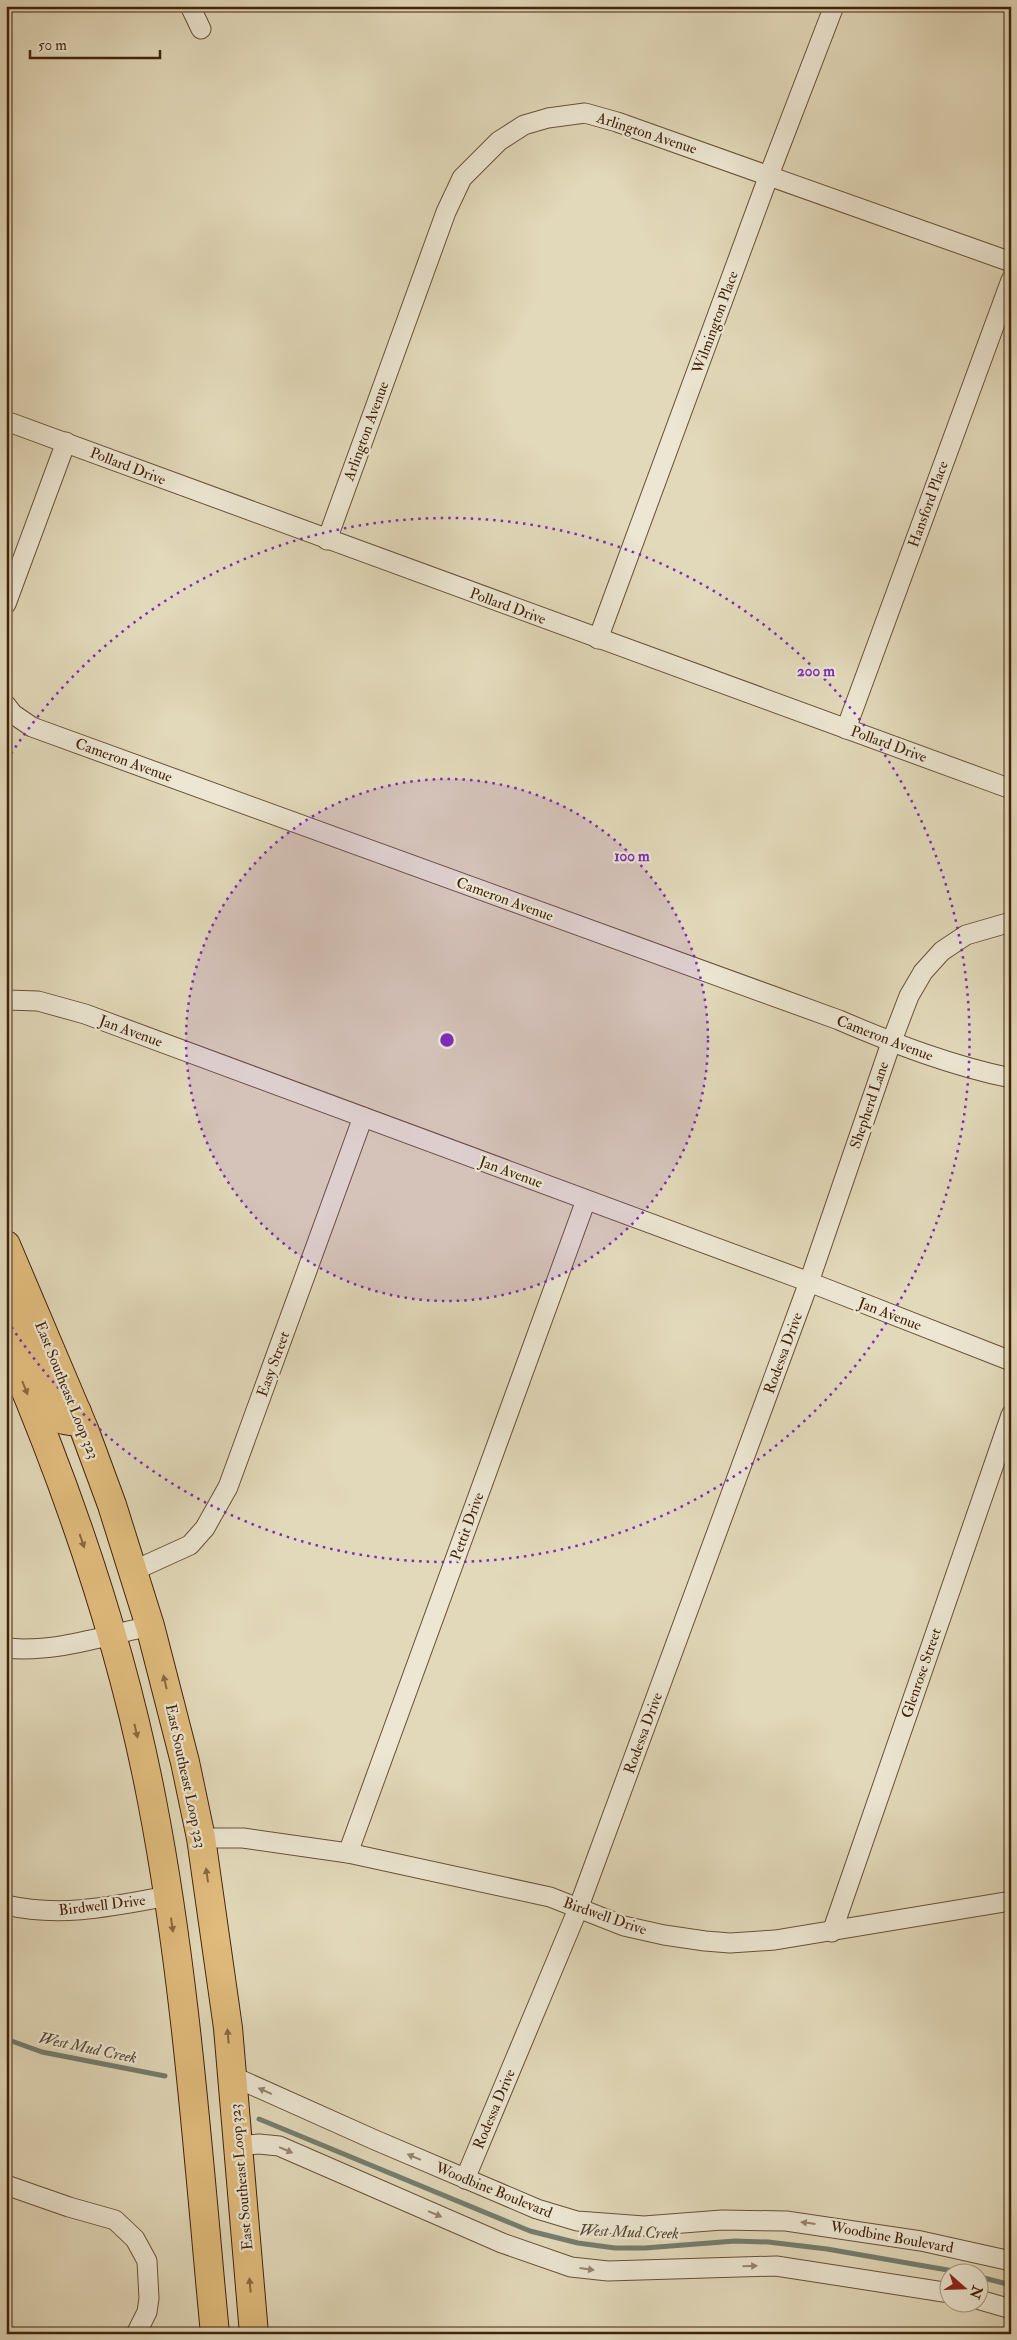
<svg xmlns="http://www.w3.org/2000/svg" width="1017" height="2340" viewBox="0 0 1017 2340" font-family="'IM FELL Double Pica',serif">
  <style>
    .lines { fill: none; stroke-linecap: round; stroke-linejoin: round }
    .stream { stroke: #747e70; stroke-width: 5 }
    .street-casing { stroke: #6a5037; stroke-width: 21 }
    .highway-casing { stroke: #42230b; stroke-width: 30 }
    .street { stroke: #ece6d2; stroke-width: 19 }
    .highway { stroke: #e1bc7d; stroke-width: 28 }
    .oneway { fill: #8a683e }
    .oneway2 { fill: #97846e }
    .ring { fill: none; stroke: #7b2cbf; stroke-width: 2.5; stroke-dasharray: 2.5 5 }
    .labels { text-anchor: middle; stroke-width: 4.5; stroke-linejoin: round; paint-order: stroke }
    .street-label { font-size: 15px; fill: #42230b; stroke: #ece6d2 }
    .water-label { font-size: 16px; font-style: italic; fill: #574935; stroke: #ece6d2 }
    .centre { fill: #7b2cbf; stroke: #ece6d2; stroke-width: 2.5 }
    .ring-label { font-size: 15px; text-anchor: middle; font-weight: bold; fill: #7b2cbf; stroke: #ece6d2; stroke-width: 4.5; stroke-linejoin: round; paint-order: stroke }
  </style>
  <rect width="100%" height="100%" fill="#e2d9ba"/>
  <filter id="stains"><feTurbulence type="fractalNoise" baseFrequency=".004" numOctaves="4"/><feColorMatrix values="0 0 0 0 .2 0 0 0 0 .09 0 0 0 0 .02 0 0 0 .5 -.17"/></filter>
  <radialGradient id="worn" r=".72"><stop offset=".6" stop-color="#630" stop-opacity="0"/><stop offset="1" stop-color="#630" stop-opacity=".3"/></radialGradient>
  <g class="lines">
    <g class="stream">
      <path d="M 6,2039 L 42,2052 L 165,2076"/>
      <path d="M 259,2119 L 530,2231 L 578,2243 L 615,2248 L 645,2248 L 735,2241 L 768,2242 L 827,2249 L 959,2272"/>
      <path d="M 980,2277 L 1011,2285"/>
    </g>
    <g class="street-casing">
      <g id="street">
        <path d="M 190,6 L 201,29"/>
        <path d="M 6,421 L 1011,789"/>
        <path d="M 327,540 L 446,212 L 462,178 L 499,141 L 524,125 L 548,118 L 585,113 L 617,122 L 1011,262"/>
        <path d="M 6,604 L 66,442"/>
        <path d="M 598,639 L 769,175 L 834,6"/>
        <path d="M 6,705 L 13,714 L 32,727 L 839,1020 C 895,1044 952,1066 1011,1078"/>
        <path d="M 846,729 L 1011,280"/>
        <path d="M 6,1000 L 38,1001 L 85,1014 L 809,1282 L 1011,1361"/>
        <path d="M 133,1571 L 190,1545 L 205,1528 L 228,1487 L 363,1117"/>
        <path d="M 6,1648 C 54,1653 104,1636 150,1626"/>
        <path d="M 201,1838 L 243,1838 L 348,1853 L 550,1897 L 624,1926 L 664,1935 L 705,1941 L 730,1943 L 775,1940 L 1011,1901"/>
        <path d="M 348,1853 L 586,1200"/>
        <path d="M 6,1905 C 61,1918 114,1906 168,1896"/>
        <path d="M 832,1932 L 1011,1415"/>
        <path d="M 232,2076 L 375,2140 L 537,2209 L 577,2221 L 644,2226 L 722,2220 L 786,2221 L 921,2241 L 1011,2261"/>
        <path d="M 238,2146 L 259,2144 L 279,2146 L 502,2243 L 571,2267 L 608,2271 L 776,2266 L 950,2293"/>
        <path d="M 465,2179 L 578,1909 L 809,1282 L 891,1043 L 909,996 L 923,972 L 942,951 L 966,935 L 1011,922"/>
        <path d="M 6,2185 L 69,2207 L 115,2220 L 135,2239 L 147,2261 L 149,2298 L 147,2312 L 136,2334"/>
        <path d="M 980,2300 L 1011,2309"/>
      </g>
    </g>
    <g class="highway-casing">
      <g id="highway">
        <path d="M 6,1245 L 84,1429 L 112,1505 L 150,1626 L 185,1762 L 201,1838 L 228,2028 L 254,2334"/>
        <path d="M 6,1297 L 56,1412 L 64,1420 L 70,1421 L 77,1412"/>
        <path d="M 6,1344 C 69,1490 122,1644 152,1801 C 186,1976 198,2156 215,2334"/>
      </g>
    </g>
    <use href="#street" class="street"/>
    <use href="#highway" class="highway"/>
  </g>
  <defs><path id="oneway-solid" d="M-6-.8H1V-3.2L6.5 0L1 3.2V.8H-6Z" transform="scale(1.25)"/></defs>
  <g class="oneway">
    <use href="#oneway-solid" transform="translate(25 1388) rotate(68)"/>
    <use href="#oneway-solid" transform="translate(82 1541) rotate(71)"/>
    <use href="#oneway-solid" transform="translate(165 1682) rotate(-103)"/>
    <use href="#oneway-solid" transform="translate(136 1731) rotate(77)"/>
    <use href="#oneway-solid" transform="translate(207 1875) rotate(-98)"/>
    <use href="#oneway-solid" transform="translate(172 1925) rotate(82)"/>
    <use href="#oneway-solid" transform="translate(228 2036) rotate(-95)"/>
    <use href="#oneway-solid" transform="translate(250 2285) rotate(-95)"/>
  </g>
  <g class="oneway2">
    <use href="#oneway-solid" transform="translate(265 2091) rotate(-156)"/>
    <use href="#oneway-solid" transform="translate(286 2150) rotate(23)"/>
    <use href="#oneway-solid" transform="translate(414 2157) rotate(-157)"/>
    <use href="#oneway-solid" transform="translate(435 2214) rotate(23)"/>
    <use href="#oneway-solid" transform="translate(808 2223) rotate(-173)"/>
    <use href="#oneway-solid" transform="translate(750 2266) rotate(-2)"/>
    <use href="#oneway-solid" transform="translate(587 2269) rotate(8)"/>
  </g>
  <circle cx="447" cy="1040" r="261" fill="#7b2cbf" fill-opacity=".12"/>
  <g class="ring">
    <circle cx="447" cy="1040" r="261"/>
    <path d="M7 760A522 522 0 1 1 7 1320"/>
  </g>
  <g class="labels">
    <g class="street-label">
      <text transform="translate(647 133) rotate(18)" y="5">Arlington Avenue</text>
      <text transform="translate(715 322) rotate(-70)" y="5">Wilmington Place</text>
      <text transform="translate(366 431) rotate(-70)" y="5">Arlington Avenue</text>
      <text transform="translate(128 466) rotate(21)" y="5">Pollard Drive</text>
      <text transform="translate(928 504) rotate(-70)" y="5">Hansford Place</text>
      <text transform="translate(508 606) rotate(20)" y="5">Pollard Drive</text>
      <text transform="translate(889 744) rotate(20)" y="5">Pollard Drive</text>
      <text transform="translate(124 760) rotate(20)" y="5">Cameron Avenue</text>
      <text transform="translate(505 899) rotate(20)" y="5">Cameron Avenue</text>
      <text transform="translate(131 1031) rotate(20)" y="5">Jan Avenue</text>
      <text transform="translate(885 1038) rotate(21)" y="5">Cameron Avenue</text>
      <text transform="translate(869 1105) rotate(-71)" y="5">Shepherd Lane</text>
      <text transform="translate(511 1172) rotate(20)" y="5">Jan Avenue</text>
      <text transform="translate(890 1314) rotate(21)" y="5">Jan Avenue</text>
      <text transform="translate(783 1353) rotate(-70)" y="5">Rodessa Drive</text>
      <text transform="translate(273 1364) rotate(-70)" y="5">Easy Street</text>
      <text transform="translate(67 1390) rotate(68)" y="5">East Southeast Loop 323</text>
      <text transform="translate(467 1526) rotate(-70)" y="5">Pettit Drive</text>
      <text transform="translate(921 1673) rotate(-71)" y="5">Glenrose Street</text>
      <text transform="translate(643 1733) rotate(-70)" y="5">Rodessa Drive</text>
      <text transform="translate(186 1776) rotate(78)" y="5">East Southeast Loop 323</text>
      <text transform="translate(102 1905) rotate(-7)" y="5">Birdwell Drive</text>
      <text transform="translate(605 1916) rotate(19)" y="5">Birdwell Drive</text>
      <text transform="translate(494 2109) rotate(-67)" y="5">Rodessa Drive</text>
      <text transform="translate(241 2177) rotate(-95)" y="5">East Southeast Loop 323</text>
      <text transform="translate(494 2190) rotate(22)" y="5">Woodbine Boulevard</text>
      <text transform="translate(892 2237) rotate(10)" y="5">Woodbine Boulevard</text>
    </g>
    <g class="water-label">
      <text transform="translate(88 2047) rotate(12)" y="6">West Mud Creek</text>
      <text transform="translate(629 2231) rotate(2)" y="6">West Mud Creek</text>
    </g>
  </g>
  <circle cx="447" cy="1040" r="8" class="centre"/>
  <g class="ring-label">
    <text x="816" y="676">200 m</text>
    <text x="632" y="861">100 m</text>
  </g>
  <rect width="1017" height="2340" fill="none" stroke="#e2d9ba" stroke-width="25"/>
  <rect x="8" y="8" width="1002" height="2325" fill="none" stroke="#42230b" stroke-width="2.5"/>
  <rect x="12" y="12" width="992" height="2315" fill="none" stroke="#42230b"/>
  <g transform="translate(964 2288) rotate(110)"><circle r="24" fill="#ece6d2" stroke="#a89882"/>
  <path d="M0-4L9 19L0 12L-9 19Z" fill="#8f2418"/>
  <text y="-8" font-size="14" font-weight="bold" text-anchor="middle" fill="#42230b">N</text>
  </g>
  <path d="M30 50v8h130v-8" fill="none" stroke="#42230b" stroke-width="2.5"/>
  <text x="38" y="50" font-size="15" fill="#42230b" stroke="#ece6d2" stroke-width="4" paint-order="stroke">50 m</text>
  <rect width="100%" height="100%" filter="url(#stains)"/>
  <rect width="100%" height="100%" fill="url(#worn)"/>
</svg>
